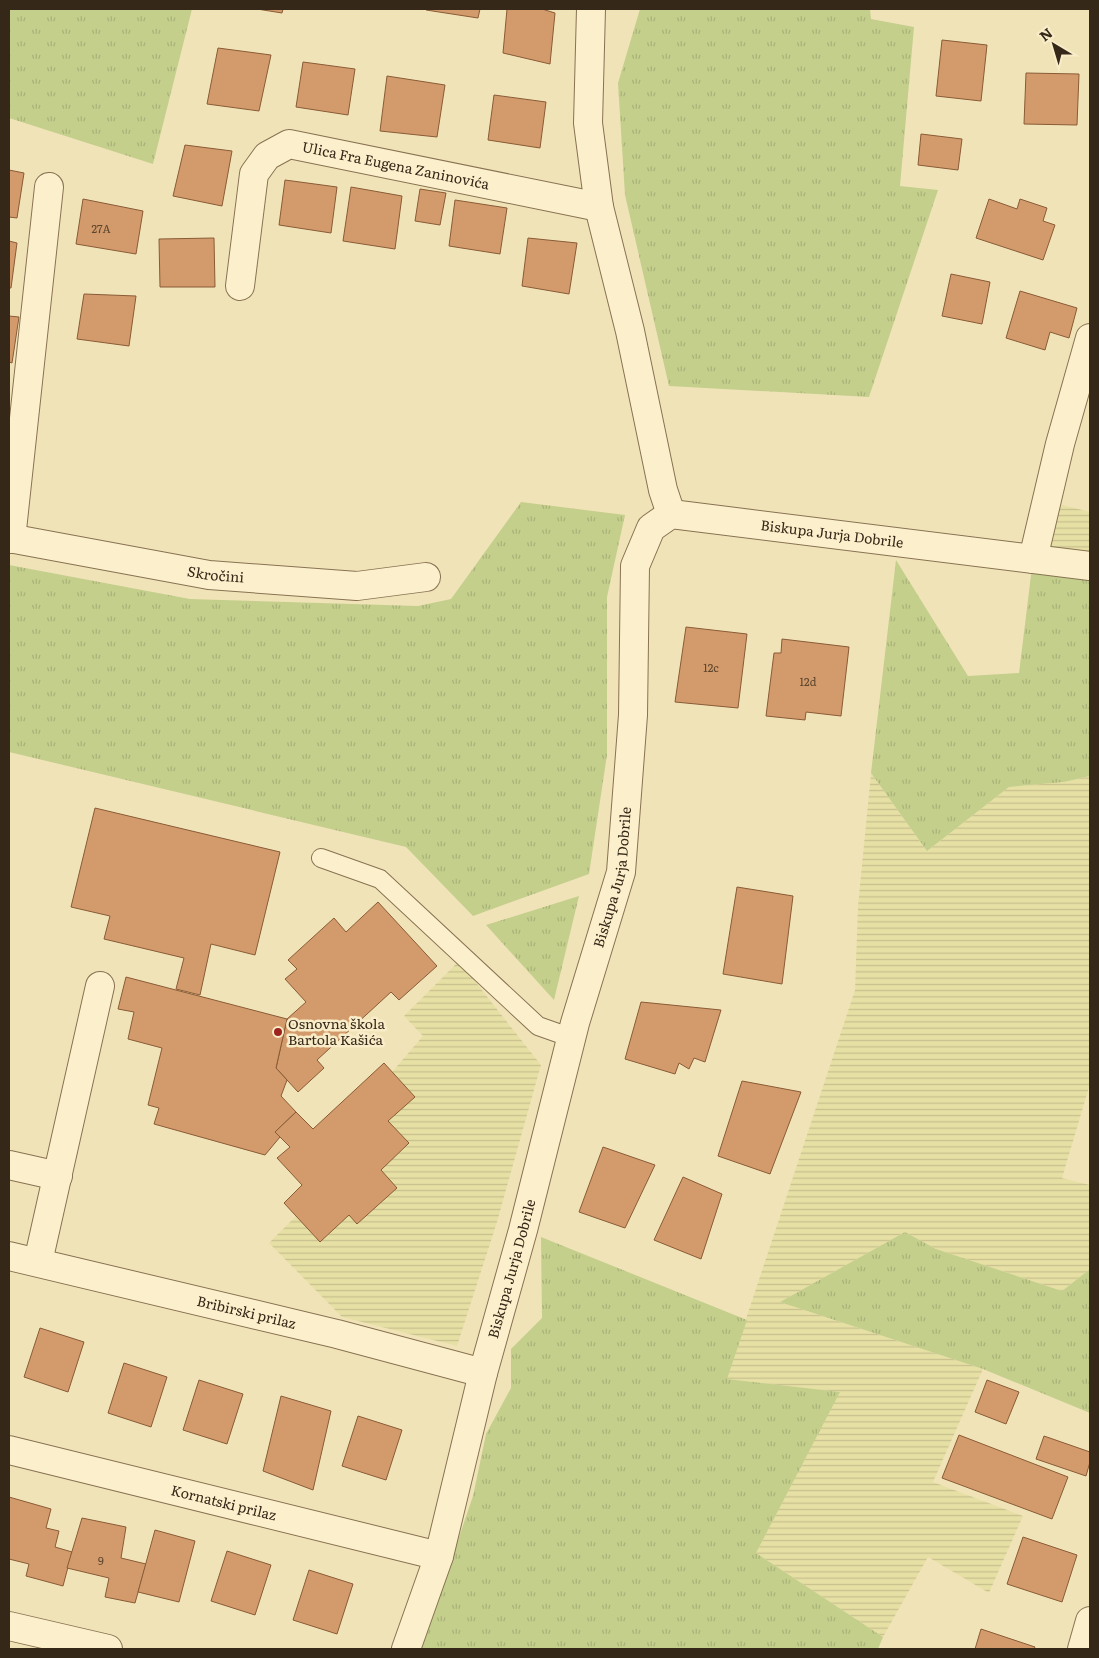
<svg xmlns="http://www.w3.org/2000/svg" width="1099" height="1658" viewBox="0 0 1099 1658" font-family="Literata,serif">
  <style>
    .farmland { fill: url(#farmland-rules) }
    .grass { fill: url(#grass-tufts) }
    .building { fill: #d39b6b; stroke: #895b36 }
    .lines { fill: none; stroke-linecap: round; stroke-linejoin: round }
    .lane-casing { stroke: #887252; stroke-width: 20 }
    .street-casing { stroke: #887252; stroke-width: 30 }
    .lane { stroke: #fcf0cc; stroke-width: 18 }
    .street { stroke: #fcf0cc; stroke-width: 28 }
    .poi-dot { fill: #9c231e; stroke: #f8edc8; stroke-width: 2 }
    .labels { text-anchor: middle; stroke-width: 5; stroke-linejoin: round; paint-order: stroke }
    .number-label { font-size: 11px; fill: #5d452e }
    .street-label { font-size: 14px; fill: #362819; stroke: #f8edc8 }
    .poi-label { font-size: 14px; fill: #362819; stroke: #f8edc8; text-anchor: start }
  </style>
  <defs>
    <pattern id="farmland-rules" width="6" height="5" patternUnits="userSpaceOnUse" patternTransform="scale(1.25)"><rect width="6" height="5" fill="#e7e0a5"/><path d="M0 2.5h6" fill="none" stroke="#c7c08d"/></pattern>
    <pattern id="grass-tufts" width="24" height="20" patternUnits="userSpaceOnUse" patternTransform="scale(1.25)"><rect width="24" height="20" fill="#c4cf8c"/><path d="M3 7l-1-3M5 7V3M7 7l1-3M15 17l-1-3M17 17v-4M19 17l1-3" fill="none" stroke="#a9b278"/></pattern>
  </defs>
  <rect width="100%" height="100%" fill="#f1e3b8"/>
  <g class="farmland">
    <path d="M 1047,501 L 1090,512 L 1090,566 L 1033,559 Z"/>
    <path d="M 871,773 L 927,851 L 1009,787 L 1064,782 L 1090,776 L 1090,1084 L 1062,1178 L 1090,1185 L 1090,1269 L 1062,1291 L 936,1249 L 905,1232 L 780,1302 L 983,1369 L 933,1482 L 1023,1516 L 989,1593 L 928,1557 L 883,1637 L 756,1553 L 839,1392 L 726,1379 L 855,990 L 858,906 Z"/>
    <path d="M 459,961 L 541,1065 L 497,1222 L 457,1346 L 342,1317 L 269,1243 L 296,1216 L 320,1242 L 349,1215 L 357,1224 L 397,1188 L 381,1170 L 409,1143 L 388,1121 L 415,1097 L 392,1072 L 423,1036 L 404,1016 Z"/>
  </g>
  <g class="grass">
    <path d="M 9,9 L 192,9 L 153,164 L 9,118 Z"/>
    <path d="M 640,9 L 870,9 L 871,19 L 914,27 L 900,186 L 938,190 L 869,397 L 669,386 L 625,195 L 618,83 Z"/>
    <path d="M 521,502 L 625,515 L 607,597 L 607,755 L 589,874 L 473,916 L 406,847 L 9,752 L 9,565 L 190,599 L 418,606 L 451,599 Z"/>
    <path d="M 1033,559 L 1090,566 L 1090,776 L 1064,782 L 1009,787 L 927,851 L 871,773 L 896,560 L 968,676 L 1019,673 Z"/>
    <path d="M 579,896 L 554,1000 L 486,925 Z"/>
    <path d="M 905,1232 L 936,1249 L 1062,1291 L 1090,1269 L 1090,1413 L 983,1369 L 780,1302 Z"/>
    <path d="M 541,1237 L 747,1320 L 727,1379 L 840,1392 L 756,1553 L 883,1637 L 878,1649 L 421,1649 L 473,1496 L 486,1434 L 511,1388 L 511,1349 L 542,1318 Z"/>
  </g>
  <g class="building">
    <path d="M 257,9 L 283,9 L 282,13 Z"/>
    <path d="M 427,9 L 480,9 L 478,18 L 426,10 Z"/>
    <path d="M 507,9 L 542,9 L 555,13 L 550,64 L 503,53 Z"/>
    <path d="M 942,40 L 987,45 L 981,101 L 936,96 Z"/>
    <path d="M 218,48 L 271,55 L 259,111 L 207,104 Z"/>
    <path d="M 303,62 L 355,69 L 348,115 L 296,107 Z"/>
    <path d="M 1026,73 L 1079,74 L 1077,125 L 1024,124 Z"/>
    <path d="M 387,76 L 445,85 L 437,137 L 380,131 Z"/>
    <path d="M 494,95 L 546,102 L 540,148 L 488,140 Z"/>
    <path d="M 921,134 L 962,139 L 958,170 L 918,165 Z"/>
    <path d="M 185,145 L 232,151 L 222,206 L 173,196 Z"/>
    <path d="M 9,170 L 24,173 L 17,218 L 9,217 Z"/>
    <path d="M 285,180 L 337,187 L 331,233 L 279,225 Z"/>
    <path d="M 351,187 L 402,196 L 395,249 L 343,241 Z"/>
    <path d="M 420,189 L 446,193 L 440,225 L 415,221 Z"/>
    <path d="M 83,199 L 143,211 L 136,254 L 76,244 Z"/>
    <path d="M 989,199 L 1017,209 L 1020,199 L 1047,208 L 1043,221 L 1055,225 L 1043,260 L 976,238 Z"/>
    <path d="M 455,200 L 507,208 L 500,254 L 449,246 Z"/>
    <path d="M 214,238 L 215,287 L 160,287 L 159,239 Z"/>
    <path d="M 528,238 L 577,243 L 569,294 L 522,286 Z"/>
    <path d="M 9,241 L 17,243 L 11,288 L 9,288 Z"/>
    <path d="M 951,274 L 990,282 L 982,324 L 942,316 Z"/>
    <path d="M 1020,291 L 1077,308 L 1069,338 L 1050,332 L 1045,350 L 1006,338 Z"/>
    <path d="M 84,294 L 136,296 L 129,346 L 77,339 Z"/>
    <path d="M 9,316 L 19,317 L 12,363 L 9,362 Z"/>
    <path d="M 686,627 L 747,634 L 738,708 L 675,702 Z"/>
    <path d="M 782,639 L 849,647 L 841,716 L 806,712 L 805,720 L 766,716 L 774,653 L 781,653 Z"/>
    <path d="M 95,808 L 280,852 L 255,955 L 211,944 L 200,995 L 176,989 L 184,958 L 104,939 L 110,916 L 71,907 Z"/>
    <path d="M 737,887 L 793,896 L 782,984 L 723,974 Z"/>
    <path d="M 378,902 L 437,966 L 399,1000 L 391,992 L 317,1060 L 324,1068 L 298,1092 L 276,1068 L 287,1019 L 306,1002 L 285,979 L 297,969 L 288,960 L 334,918 L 346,932 Z"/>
    <path d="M 126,977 L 287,1019 L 276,1068 L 287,1080 L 281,1096 L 296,1112 L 275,1132 L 280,1137 L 265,1155 L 154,1124 L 159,1108 L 148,1105 L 162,1048 L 128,1039 L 134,1012 L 118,1009 Z"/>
    <path d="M 641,1002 L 721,1010 L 705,1062 L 694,1058 L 689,1069 L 679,1063 L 675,1074 L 625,1059 Z"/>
    <path d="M 384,1063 L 415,1097 L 388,1121 L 409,1143 L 381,1170 L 397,1188 L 357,1224 L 349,1215 L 320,1242 L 284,1203 L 302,1185 L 277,1158 L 290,1147 L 275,1132 L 296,1112 L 313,1129 Z"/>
    <path d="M 742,1081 L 801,1092 L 770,1174 L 718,1156 Z"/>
    <path d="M 603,1147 L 655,1165 L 625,1228 L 579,1212 Z"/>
    <path d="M 683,1177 L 722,1194 L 701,1259 L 654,1240 Z"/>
    <path d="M 40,1328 L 84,1342 L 68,1392 L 24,1377 Z"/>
    <path d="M 124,1363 L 167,1377 L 151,1427 L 108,1413 Z"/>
    <path d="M 199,1380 L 243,1394 L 227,1444 L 183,1430 Z"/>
    <path d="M 987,1380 L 1019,1392 L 1006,1424 L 975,1412 Z"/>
    <path d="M 281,1396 L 331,1411 L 313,1490 L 263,1471 Z"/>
    <path d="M 358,1416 L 402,1430 L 386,1480 L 342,1466 Z"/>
    <path d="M 959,1435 L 1068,1477 L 1052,1519 L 942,1478 Z"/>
    <path d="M 1044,1436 L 1090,1452 L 1090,1462 L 1086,1476 L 1036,1459 Z"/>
    <path d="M 9,1497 L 51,1509 L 46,1528 L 59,1531 L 55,1547 L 72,1552 L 63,1586 L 26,1576 L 29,1564 L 9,1559 Z"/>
    <path d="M 82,1518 L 126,1527 L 121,1558 L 146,1564 L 135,1603 L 105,1597 L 109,1578 L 67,1568 Z"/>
    <path d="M 155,1530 L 195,1541 L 179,1602 L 138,1592 Z"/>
    <path d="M 1023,1537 L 1077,1555 L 1062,1602 L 1007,1584 Z"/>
    <path d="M 227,1551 L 271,1565 L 255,1615 L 211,1601 Z"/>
    <path d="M 309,1570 L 353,1584 L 337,1634 L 293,1620 Z"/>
    <path d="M 981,1629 L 1035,1647 L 1034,1649 L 975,1649 Z"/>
  </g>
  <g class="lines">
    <g class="lane-casing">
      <path id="lane" d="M 321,858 L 380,879 L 538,1026 L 572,1038"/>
    </g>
    <g class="street-casing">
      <g id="street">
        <path d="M 591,9 L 588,123 L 599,207 L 630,331 L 663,490 L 671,514"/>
        <path id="s1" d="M 240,286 L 254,174 L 267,156 L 289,144 L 599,207"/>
        <path id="s2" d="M 9,538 L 209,575 L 357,586 L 426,577"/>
        <path d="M 11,539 L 49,187"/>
        <path d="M 1033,559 L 1060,444 L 1090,338"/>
        <path d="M 9,1165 L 58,1176"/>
        <path id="s3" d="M 9,1256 L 337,1334 L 483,1373"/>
        <path d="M 38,1262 L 100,986"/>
        <path id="s4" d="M 9,1450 L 439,1556"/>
        <path d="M 9,1626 L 108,1649"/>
        <path id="s5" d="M 406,1649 L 439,1556 L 483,1373 L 523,1230 L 575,1023 L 621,872 L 633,715 L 635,566 L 651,528 L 671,514 L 1090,566"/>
        <path d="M 1082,1649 L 1090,1621"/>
      </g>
    </g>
    <use href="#lane" class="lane"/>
    <use href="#street" class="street"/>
  </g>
  <circle class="poi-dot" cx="278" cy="1032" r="5"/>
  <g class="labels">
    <g class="number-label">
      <text x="101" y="233">27A</text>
      <text x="711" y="672">12c</text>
      <text x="808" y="686">12d</text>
      <text x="101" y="1565">9</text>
    </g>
    <g class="street-label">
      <text dy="5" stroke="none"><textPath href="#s1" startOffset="269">Ulica Fra Eugena Zaninovića</textPath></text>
      <text dy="5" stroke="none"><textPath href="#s5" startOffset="1341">Biskupa Jurja Dobrile</textPath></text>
      <text dy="5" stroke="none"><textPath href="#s2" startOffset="210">Skročini</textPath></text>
      <text dy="5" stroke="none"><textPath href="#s5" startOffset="800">Biskupa Jurja Dobrile</textPath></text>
      <text dy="5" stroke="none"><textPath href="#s5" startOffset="395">Biskupa Jurja Dobrile</textPath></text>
      <text dy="5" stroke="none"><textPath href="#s3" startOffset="244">Bribirski prilaz</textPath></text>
      <text dy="5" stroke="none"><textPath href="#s4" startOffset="221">Kornatski prilaz</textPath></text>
    </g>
    <g class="poi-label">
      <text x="288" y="1029">Osnovna škola<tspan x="288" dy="16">Bartola Kašića</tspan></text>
    </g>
  </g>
  <rect width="1099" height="1658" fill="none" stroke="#362819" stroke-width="20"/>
  <g transform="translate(1054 45) rotate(322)" stroke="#f8edc8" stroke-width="4" paint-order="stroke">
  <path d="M0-4L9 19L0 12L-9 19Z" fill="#362819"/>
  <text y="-8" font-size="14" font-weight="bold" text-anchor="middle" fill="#362819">N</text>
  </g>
</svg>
